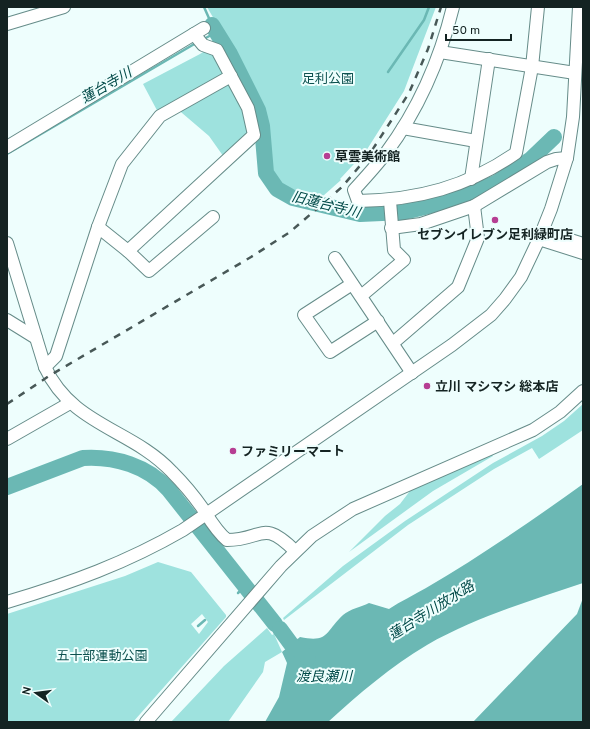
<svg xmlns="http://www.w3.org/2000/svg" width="590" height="729" viewBox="0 0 590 729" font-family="Overpass,'Noto Sans JP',sans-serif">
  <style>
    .green { fill: #9ee2de; fill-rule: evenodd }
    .water { fill: #6bb8b4 }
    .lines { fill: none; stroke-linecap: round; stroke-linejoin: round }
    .stream { stroke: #6bb8b4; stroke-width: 2.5 }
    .river { stroke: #6bb8b4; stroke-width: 16 }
    .minor-casing { stroke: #668c89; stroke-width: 14 }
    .minor { stroke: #fff; stroke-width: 12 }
    .rail { stroke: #485857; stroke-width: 2.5; stroke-dasharray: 7 7; stroke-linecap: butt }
    .poi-dot { fill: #b63e93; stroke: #eefefd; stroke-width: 1.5 }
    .labels { text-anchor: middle; stroke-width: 4; stroke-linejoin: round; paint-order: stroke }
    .park-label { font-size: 13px; fill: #0c514f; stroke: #eefefd }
    .poi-label { font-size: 13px; font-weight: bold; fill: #142322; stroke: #eefefd; text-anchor: start }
    .water-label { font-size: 14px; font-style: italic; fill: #004947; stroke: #eefefd }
  </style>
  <rect width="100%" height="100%" fill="#eefefd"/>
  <g class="green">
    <path d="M 207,7 L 436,7 L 404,91 L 366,151 L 340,179 L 341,180 L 323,196 C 265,189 270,169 264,119 L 226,160 L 209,136 L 175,107 L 160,116 L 143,84 L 200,54 L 225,38 Z"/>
    <path d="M 583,404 L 583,430 L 539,459 L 532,448 L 494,469 L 408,525 L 284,620 L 283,618 L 343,566 L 405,521 L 493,463 L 542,436 L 564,421 Z"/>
    <path d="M 492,454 L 493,456 L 433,491 L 349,552 L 385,516 L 400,504 L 413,487 Z"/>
    <path d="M 158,562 L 191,572 L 226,615 L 226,617 L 133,722 L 7,722 L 7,614 L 125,576 ZM 202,614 L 208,622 L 199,634 L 191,624 Z"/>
    <path d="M 267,628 L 272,635 L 274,634 L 282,652 L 265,662 L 263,672 L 228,722 L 171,722 L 224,666 Z"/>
  </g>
  <g class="water">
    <path d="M 583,484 L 583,583 C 530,601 476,617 427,645 C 391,666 359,694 328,722 L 265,722 L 279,697 L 287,663 L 282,652 L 300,637 C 329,643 325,632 343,615 C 350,609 361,607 369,603 L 389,609 C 401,601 414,595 426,588 C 479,557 533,520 583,484 Z"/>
    <path d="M 583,598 L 583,722 L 473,722 L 577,614 Z"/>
  </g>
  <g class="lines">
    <g class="stream">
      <path d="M 204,7 L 212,25"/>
      <path d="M 202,40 L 215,33"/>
      <path d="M 388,72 L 424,20 L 429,7"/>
      <path d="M 7,154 L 196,43"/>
      <path d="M 238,593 L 245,586"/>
      <path d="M 198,626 L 205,620"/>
    </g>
    <g class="river">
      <path d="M 212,25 L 230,54 L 258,110 L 262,126 L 266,173 L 277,189 L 293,198 L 360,214 L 404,212 L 445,202 L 496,183 L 531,159 L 554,137"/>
      <path d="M 7,487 L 83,458 C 115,456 148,466 169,490 L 275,624"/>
      <path d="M 280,629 L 291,644 L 308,658"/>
    </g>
    <g class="minor-casing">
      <g id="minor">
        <path d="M 453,7 C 440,60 418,110 386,153 C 376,166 365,178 354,190 L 358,201 C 418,200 467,187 516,153 L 532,67 L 538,7"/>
        <path d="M 7,24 L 64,7"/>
        <path d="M 440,52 L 575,73"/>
        <path d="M 403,128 L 476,141"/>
        <path d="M 7,147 L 204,28"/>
        <path d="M 471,179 L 489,59"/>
        <path d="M 98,227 L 128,251 L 254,135 L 248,108 L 217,50 L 203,45 L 194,34"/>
        <path d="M 391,228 L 421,224 L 474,206 L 547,162 L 556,159 L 567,158"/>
        <path d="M 542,231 L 583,244"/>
        <path d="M 539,239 L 583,253"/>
        <path d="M 7,243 L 45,367 C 72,426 132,429 172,472 C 183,483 194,496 203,509 C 210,520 217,532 227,540 C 263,540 262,518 295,551"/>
        <path d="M 128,251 L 149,271 L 213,217"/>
        <path d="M 335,258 L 412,373"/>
        <path d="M 352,284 L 304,315 L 330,352 L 378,321"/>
        <path d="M 361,296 L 404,260 L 394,250 L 390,201"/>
        <path d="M 7,320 L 36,338"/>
        <path d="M 393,343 L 458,287 L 478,238 L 474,206"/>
        <path d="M 45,367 L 56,356 L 98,227 L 122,164 L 160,116 L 231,76"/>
        <path d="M 7,439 L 70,403"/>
        <path d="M 7,602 C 71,583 126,563 183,530 L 452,345 L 491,315 L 505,299 L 521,277 L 539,239 L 551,209 L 567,158 L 573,117 L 579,7"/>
        <path d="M 146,722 L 281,566 L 312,536 L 353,509 L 533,430 L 560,412 L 583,391"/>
      </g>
    </g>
    <use href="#minor" class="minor"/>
    <path class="rail" d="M 7,404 L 49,376 L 251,257 L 290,232 L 342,187 L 369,155 L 409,93 L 428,49 L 441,7"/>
  </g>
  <g class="poi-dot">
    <circle cx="327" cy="156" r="4"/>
    <circle cx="495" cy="220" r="4"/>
    <circle cx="427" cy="386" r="4"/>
    <circle cx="233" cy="451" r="4"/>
  </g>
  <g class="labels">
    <g class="park-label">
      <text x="328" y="83">足利公園</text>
      <text x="102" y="660">五十部運動公園</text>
    </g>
    <g class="poi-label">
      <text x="335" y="161">草雲美術館</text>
      <text x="495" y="239" text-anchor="middle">セブンイレブン足利緑町店</text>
      <text x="435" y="391">立川 マシマシ 総本店</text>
      <text x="241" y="456">ファミリーマート</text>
    </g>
    <g class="water-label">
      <text transform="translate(106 85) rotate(-30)" y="5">蓮台寺川</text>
      <text transform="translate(326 204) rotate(14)" y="5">旧蓮台寺川</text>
      <text transform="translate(431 610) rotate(-32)" y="5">蓮台寺川放水路</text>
      <text x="324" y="681">渡良瀬川</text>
    </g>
  </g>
  <rect width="590" height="729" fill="none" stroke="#142322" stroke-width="16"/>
  <g transform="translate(36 693) rotate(284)" stroke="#eefefd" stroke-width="3" paint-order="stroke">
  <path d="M0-3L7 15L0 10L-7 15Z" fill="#142322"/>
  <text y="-6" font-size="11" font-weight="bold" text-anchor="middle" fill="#142322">N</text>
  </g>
  <path d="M446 34v6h65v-6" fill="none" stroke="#142322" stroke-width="2"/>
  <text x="452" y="34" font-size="12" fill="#142322" stroke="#eefefd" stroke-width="3" paint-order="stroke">50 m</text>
</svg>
